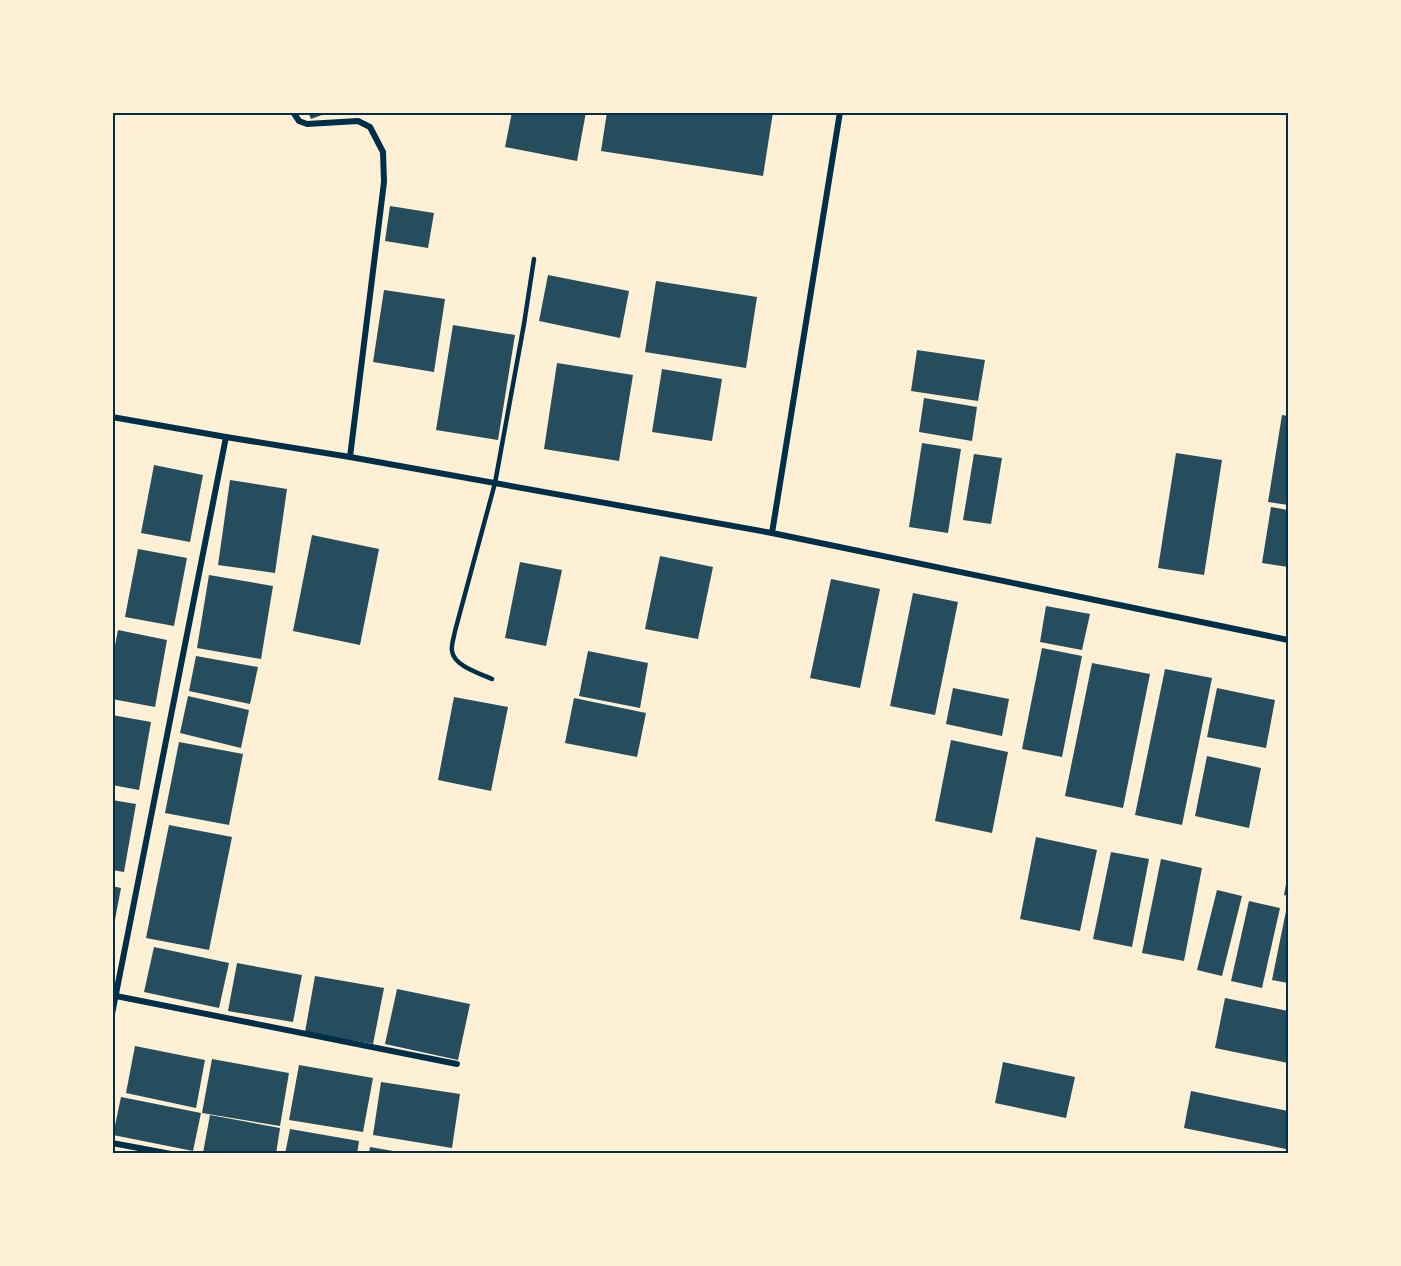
<svg xmlns="http://www.w3.org/2000/svg" width="1401" height="1266" viewBox="0 0 1401 1266" font-family="Manrope,sans-serif">
  <style>
    .building { fill: #264d5e }
    .lines { fill: none; stroke-linecap: round; stroke-linejoin: round }
    .service { stroke: #003049; stroke-width: 4.5 }
    .minor { stroke: #003049; stroke-width: 6 }
    .neatline { fill: none; stroke: #003049; stroke-width: 2 }
  </style>
  <rect width="100%" height="100%" fill="#fdf0d5"/>
  <g class="building">
    <path d="M 308,112 L 327,112 L 327,113 L 311,119 Z"/>
    <path d="M 512,112 L 586,112 L 577,161 L 505,147 Z"/>
    <path d="M 607,112 L 773,112 L 763,176 L 601,151 Z"/>
    <path d="M 390,206 L 434,213 L 428,248 L 385,241 Z"/>
    <path d="M 548,275 L 629,291 L 620,338 L 539,321 Z"/>
    <path d="M 656,281 L 757,297 L 746,368 L 645,352 Z"/>
    <path d="M 384,290 L 445,299 L 434,372 L 373,362 Z"/>
    <path d="M 453,325 L 515,335 L 498,440 L 436,430 Z"/>
    <path d="M 917,350 L 985,360 L 978,401 L 911,391 Z"/>
    <path d="M 557,363 L 633,375 L 619,461 L 544,449 Z"/>
    <path d="M 662,369 L 722,379 L 712,441 L 652,432 Z"/>
    <path d="M 924,398 L 977,407 L 972,441 L 919,432 Z"/>
    <path d="M 1282,415 L 1288,416 L 1288,505 L 1268,502 Z"/>
    <path d="M 922,443 L 961,449 L 948,533 L 909,527 Z"/>
    <path d="M 1176,453 L 1222,460 L 1204,575 L 1158,568 Z"/>
    <path d="M 974,454 L 1002,458 L 991,524 L 963,520 Z"/>
    <path d="M 154,465 L 203,475 L 190,542 L 141,533 Z"/>
    <path d="M 230,480 L 287,489 L 275,573 L 218,565 Z"/>
    <path d="M 1271,507 L 1288,510 L 1288,567 L 1262,563 Z"/>
    <path d="M 312,535 L 379,549 L 360,645 L 293,631 Z"/>
    <path d="M 138,549 L 187,558 L 174,626 L 125,617 Z"/>
    <path d="M 660,556 L 713,567 L 698,639 L 645,629 Z"/>
    <path d="M 520,562 L 562,570 L 546,646 L 505,638 Z"/>
    <path d="M 209,575 L 273,586 L 261,659 L 197,648 Z"/>
    <path d="M 831,579 L 880,589 L 860,688 L 810,678 Z"/>
    <path d="M 913,593 L 958,602 L 935,715 L 890,706 Z"/>
    <path d="M 1046,606 L 1090,614 L 1082,650 L 1040,642 Z"/>
    <path d="M 118,630 L 167,640 L 155,707 L 112,699 L 112,661 Z"/>
    <path d="M 1042,648 L 1082,656 L 1062,757 L 1022,749 Z"/>
    <path d="M 588,651 L 648,663 L 640,708 L 579,696 Z"/>
    <path d="M 196,656 L 258,667 L 250,704 L 189,691 Z"/>
    <path d="M 1092,663 L 1150,674 L 1123,808 L 1065,796 Z"/>
    <path d="M 1165,669 L 1212,678 L 1182,825 L 1135,815 Z"/>
    <path d="M 953,688 L 1009,699 L 1002,736 L 946,724 Z"/>
    <path d="M 1217,688 L 1275,700 L 1266,748 L 1207,737 Z"/>
    <path d="M 188,696 L 249,710 L 241,748 L 180,733 Z"/>
    <path d="M 454,697 L 508,707 L 491,791 L 438,780 Z"/>
    <path d="M 574,698 L 646,713 L 637,757 L 565,743 Z"/>
    <path d="M 112,715 L 151,722 L 139,790 L 112,785 Z"/>
    <path d="M 951,740 L 1008,752 L 992,833 L 935,821 Z"/>
    <path d="M 179,742 L 243,754 L 229,825 L 165,813 Z"/>
    <path d="M 1207,756 L 1261,768 L 1249,828 L 1195,816 Z"/>
    <path d="M 112,800 L 136,804 L 124,872 L 112,870 Z"/>
    <path d="M 169,825 L 232,837 L 209,950 L 146,938 Z"/>
    <path d="M 1036,837 L 1097,850 L 1080,931 L 1020,919 Z"/>
    <path d="M 1111,852 L 1149,859 L 1132,947 L 1093,939 Z"/>
    <path d="M 1161,859 L 1202,868 L 1184,961 L 1142,953 Z"/>
    <path d="M 1287,879 L 1288,879 L 1288,896 L 1284,895 Z"/>
    <path d="M 112,886 L 121,888 L 114,925 L 112,925 Z"/>
    <path d="M 1217,890 L 1242,896 L 1222,976 L 1197,970 Z"/>
    <path d="M 1249,901 L 1280,908 L 1262,988 L 1231,981 Z"/>
    <path d="M 1286,911 L 1288,912 L 1288,983 L 1272,980 Z"/>
    <path d="M 154,947 L 229,963 L 219,1008 L 144,992 Z"/>
    <path d="M 237,963 L 302,975 L 293,1022 L 228,1011 Z"/>
    <path d="M 315,976 L 384,988 L 373,1044 L 305,1032 Z"/>
    <path d="M 397,989 L 470,1004 L 458,1060 L 385,1044 Z"/>
    <path d="M 1225,998 L 1288,1011 L 1288,1063 L 1215,1048 Z"/>
    <path d="M 135,1046 L 205,1060 L 196,1108 L 126,1093 Z"/>
    <path d="M 212,1059 L 289,1073 L 280,1126 L 202,1113 Z"/>
    <path d="M 1003,1062 L 1075,1077 L 1066,1118 L 995,1103 Z"/>
    <path d="M 299,1065 L 373,1078 L 363,1132 L 289,1120 Z"/>
    <path d="M 381,1082 L 460,1094 L 452,1148 L 373,1135 Z"/>
    <path d="M 1191,1091 L 1288,1111 L 1288,1136 L 1286,1149 L 1184,1128 Z"/>
    <path d="M 121,1097 L 201,1113 L 193,1151 L 113,1135 Z"/>
    <path d="M 210,1115 L 280,1128 L 276,1154 L 203,1153 Z"/>
    <path d="M 290,1129 L 359,1141 L 357,1154 L 285,1154 Z"/>
    <path d="M 370,1147 L 399,1152 L 399,1154 L 369,1154 Z"/>
  </g>
  <g class="lines">
    <path class="service" d="M 492,679 C 479,673 454,666 452,651 C 451,645 454,637 455,631 L 495,483 L 524,324 L 534,259"/>
    <g class="minor">
      <path d="M 293,112 L 299,121 L 307,124 L 358,121 L 370,127 L 383,152 L 384,182 L 350,457"/>
      <path d="M 840,112 L 772,533 L 1288,640"/>
      <path d="M 112,417 L 226,437 L 350,457 L 772,533"/>
      <path d="M 116,996 L 457,1064"/>
      <path d="M 112,1014 L 226,437"/>
      <path d="M 112,1143 L 171,1154"/>
    </g>
  </g>
  <rect width="1401" height="1266" fill="none" stroke="#fdf0d5" stroke-width="228"/>
  <rect x="114" y="114" width="1173" height="1038" class="neatline"/>
</svg>
